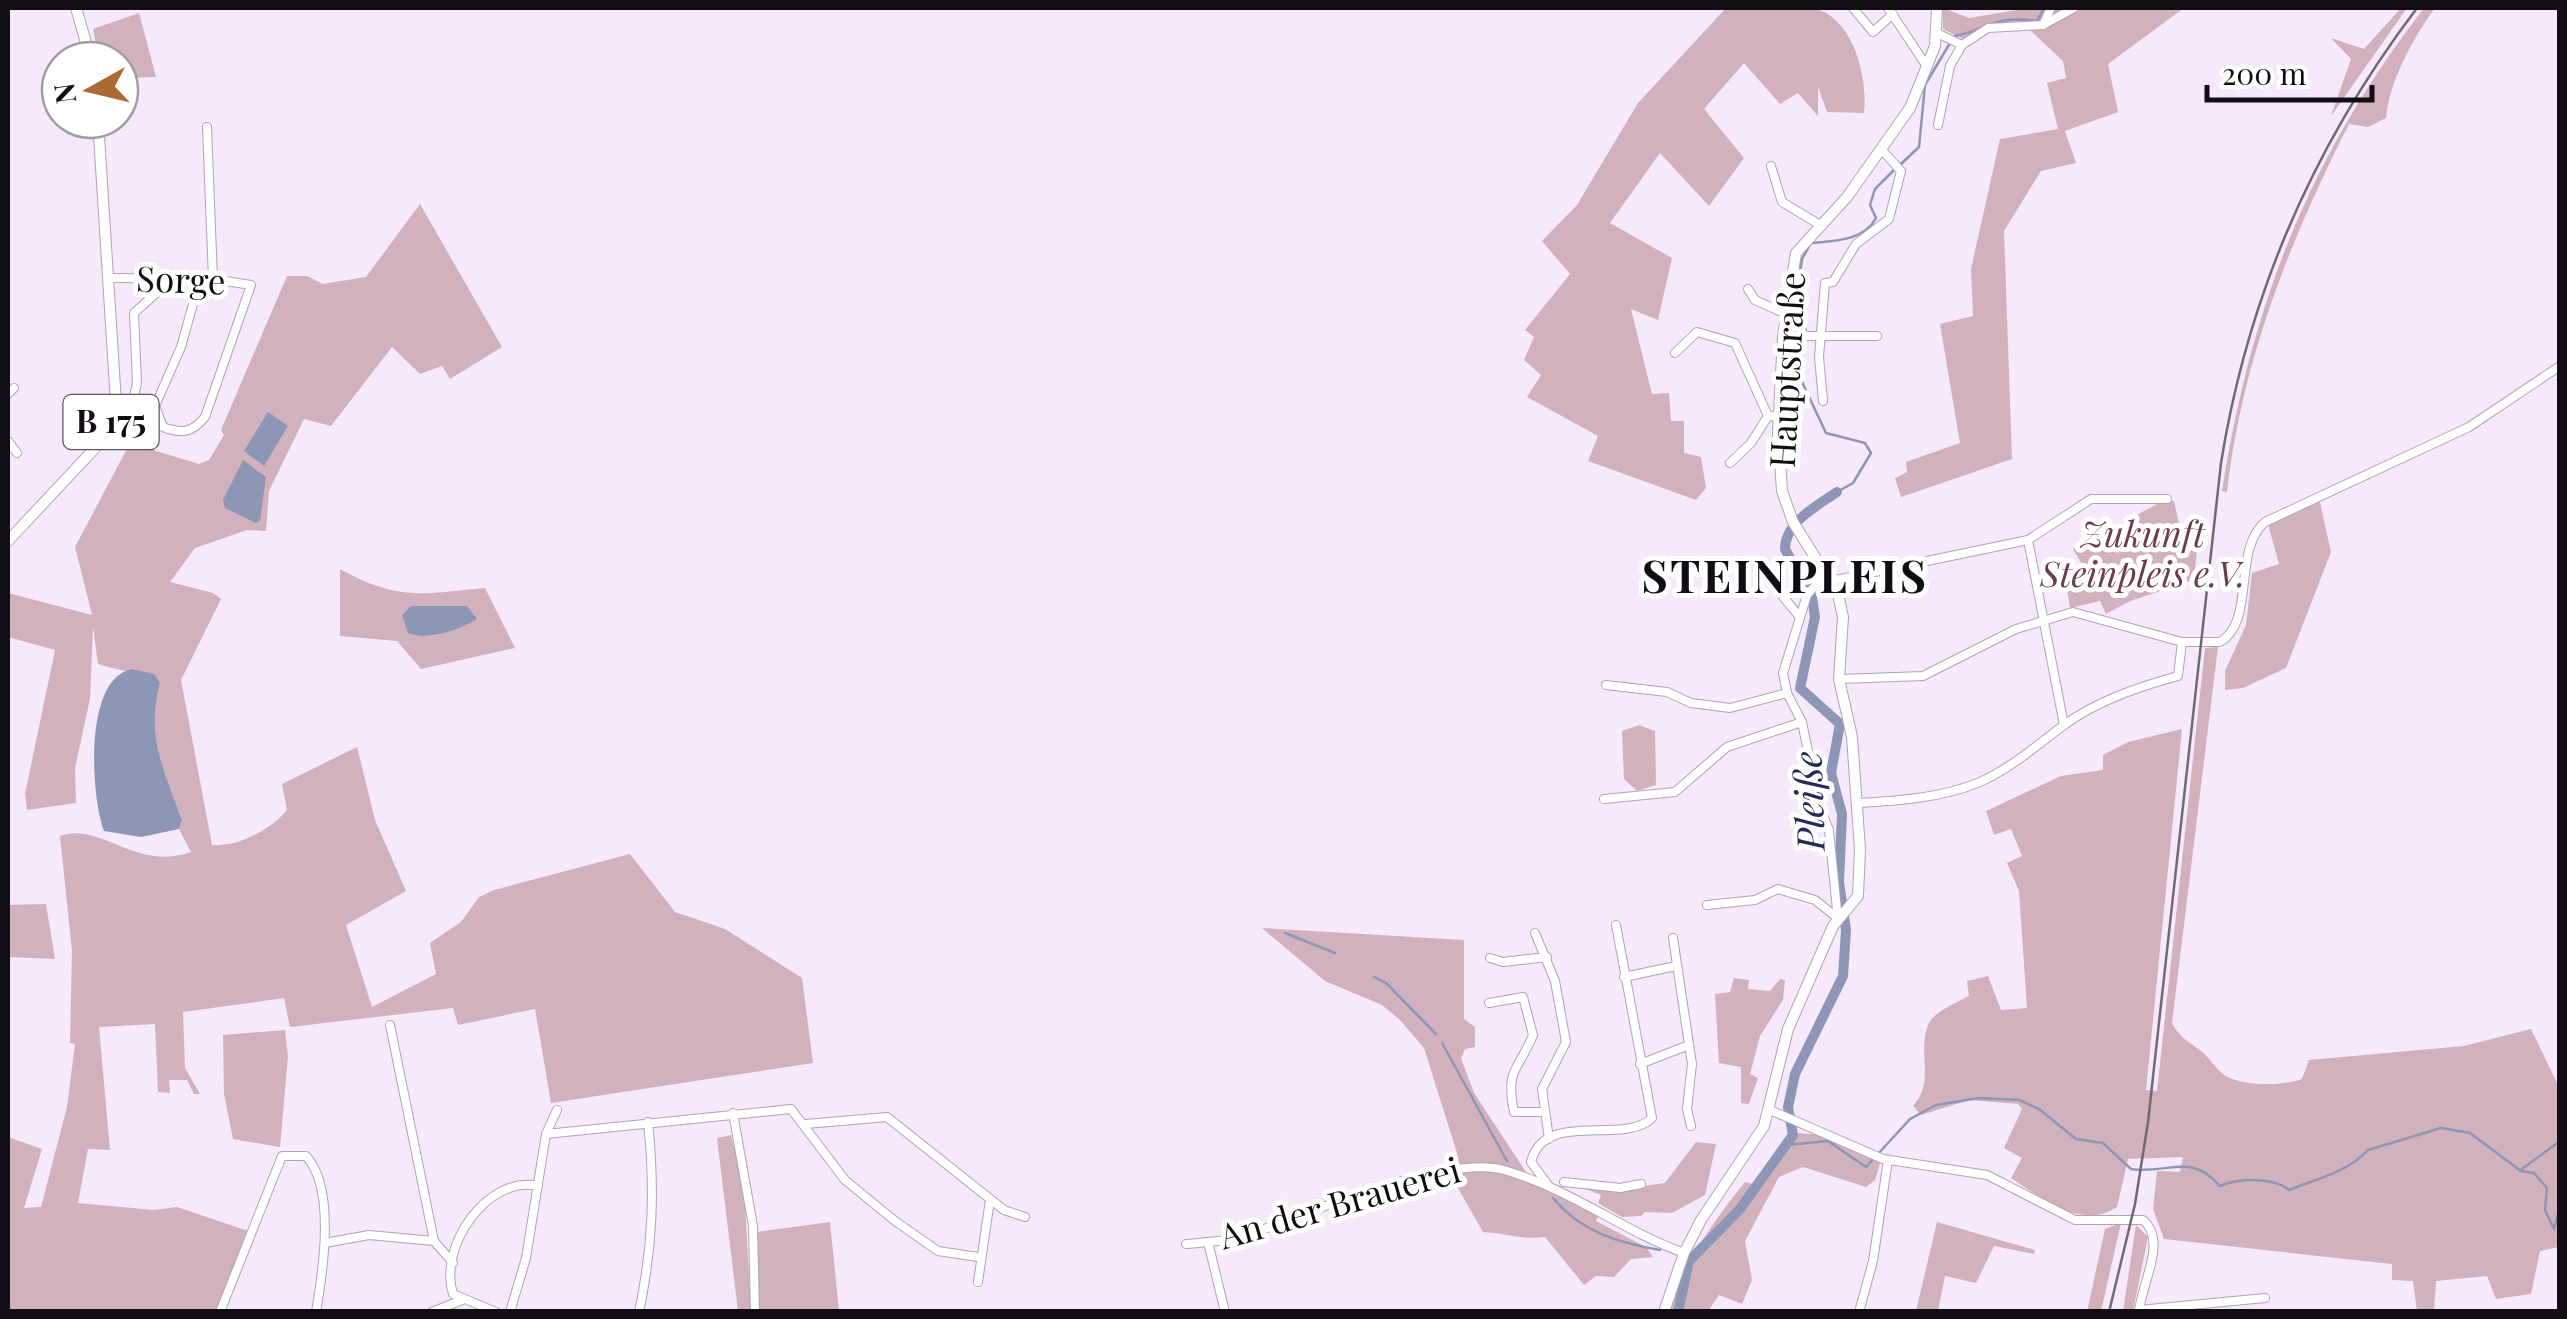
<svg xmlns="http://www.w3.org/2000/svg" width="2567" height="1319" viewBox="0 0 2567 1319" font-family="'Playfair Display',serif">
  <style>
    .green { fill: #d1b1bc }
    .water { fill: #8e96b6 }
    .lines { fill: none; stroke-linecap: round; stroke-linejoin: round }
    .stream { stroke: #8e96b6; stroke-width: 2.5 }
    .river { stroke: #8e96b6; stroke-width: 10 }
    .minor-casing { stroke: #b1a2b8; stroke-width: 10 }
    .major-casing { stroke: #b1a2b8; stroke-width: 12 }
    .minor { stroke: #fff; stroke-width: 8 }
    .major { stroke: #fff; stroke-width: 10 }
    .rail { stroke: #726975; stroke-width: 2.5 }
    .labels { text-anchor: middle; stroke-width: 10; stroke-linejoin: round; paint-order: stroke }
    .shield { fill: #fff; stroke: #59555a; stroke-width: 2.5 }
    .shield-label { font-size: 32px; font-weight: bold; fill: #120c14 }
    .street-label { font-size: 35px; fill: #120c14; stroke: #fff }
    .park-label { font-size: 35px; font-style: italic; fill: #6e3a4e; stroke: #fff }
    .water-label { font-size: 38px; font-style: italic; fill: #242b56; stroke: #fff }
    .district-label { font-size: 45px; font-weight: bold; letter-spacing: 2.5px; fill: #120c14; stroke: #fff }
  </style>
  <rect width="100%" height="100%" fill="#f6e9fc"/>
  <g class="green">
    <path d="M 1726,8 C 1752,7 1787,2 1813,8 C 1854,17 1868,78 1864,113 L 1827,112 L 1818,87 L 1818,116 L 1798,93 L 1780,104 L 1744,63 L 1704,109 L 1744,158 L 1709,206 L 1660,153 L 1610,223 L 1672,258 L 1658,320 L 1631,309 L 1652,394 L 1669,393 L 1671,421 L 1684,421 L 1684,453 L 1701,457 L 1706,488 L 1696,500 L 1588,461 L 1598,436 L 1527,397 L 1541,375 L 1524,360 L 1534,337 L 1525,330 L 1570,274 L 1542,241 L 1577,205 L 1638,103 Z"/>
    <path d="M 1943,8 L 1969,18 L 2029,8 L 2184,8 L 2108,64 L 2118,112 L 2065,131 L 2076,163 L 2041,171 L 2004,231 L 2012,459 L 1901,497 L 1895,478 L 1907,472 L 1906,462 L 1960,443 L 1940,324 L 1973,316 L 1971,269 L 2000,139 L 2058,129 L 2047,83 L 2066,78 L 2063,61 L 2031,31 L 2031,21 L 2005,22 L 1963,39 L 1943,29 Z"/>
    <path d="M 2401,8 L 2407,8 L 2331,116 L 2351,59 L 2331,38 L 2364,49 Z"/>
    <path d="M 2424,8 L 2435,8 C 2413,38 2389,82 2386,118 L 2368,127 L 2349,124 C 2290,240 2242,361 2227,492 L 2222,491 C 2251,306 2309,157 2424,8 Z"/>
    <path d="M 139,13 L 156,77 L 120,78 L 120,60 L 99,60 L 93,29 Z"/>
    <path d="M 420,204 L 502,347 L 450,379 L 442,366 L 420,374 L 392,347 L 331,426 L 304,419 L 269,491 L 266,531 L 247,530 L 195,548 L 170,582 L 213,593 L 221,599 L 181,680 L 212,845 C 239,847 270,830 287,810 L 282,784 L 357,747 L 375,820 L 406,891 L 346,925 L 372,1007 L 436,974 L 430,943 L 461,922 L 479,897 L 494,890 L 630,854 L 675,912 L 725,929 L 802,978 L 813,1063 L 551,1103 L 535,1009 L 458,1025 L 453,1008 L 290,1027 L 284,998 L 183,1012 L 185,1068 L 200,1094 L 194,1094 L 187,1080 L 169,1080 L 170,1093 L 158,1092 L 155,1024 L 99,1027 L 110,1150 L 88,1149 L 78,1203 L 154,1210 L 177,1207 L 248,1231 L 217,1311 L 8,1311 L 8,1137 L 42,1149 L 24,1208 L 41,1207 L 67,1107 L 75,1044 L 70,1043 L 72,951 L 60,836 C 101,821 135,872 191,852 L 179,829 L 182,820 C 164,770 146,737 160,683 C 138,672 121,671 98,664 L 93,626 L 90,699 L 75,768 L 76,803 L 27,810 L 25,794 L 55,650 L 8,637 L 8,593 L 92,615 L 75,547 L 130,443 L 199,464 L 209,460 L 224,435 L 221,430 L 287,276 L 307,276 L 323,284 L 366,277 Z"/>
    <path d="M 2319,498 L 2331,552 L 2286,668 L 2243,688 L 2225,690 L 2225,671 L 2246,625 L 2252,573 L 2279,564 L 2268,524 Z"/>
    <path d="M 2174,501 L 2185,552 L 2197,549 L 2194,580 L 2130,601 L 2106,614 L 2100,601 L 2070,608 L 2066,581 L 2086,571 L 2073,549 L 2159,503 Z"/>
    <path d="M 340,569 C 398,601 421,594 485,588 L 515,648 L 421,669 L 397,641 L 340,636 Z"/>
    <path d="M 2218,647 L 2172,1023 C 2179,1037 2189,1042 2201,1051 C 2210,1058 2215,1068 2223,1074 C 2239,1087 2285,1086 2302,1079 L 2309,1060 L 2464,1046 L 2531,1029 L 2559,1087 L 2559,1247 L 2540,1251 L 2531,1294 L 2496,1299 L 2487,1276 L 2436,1281 L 2434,1311 L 2417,1311 L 2413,1281 L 2392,1280 L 2392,1264 L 2164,1239 L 2153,1209 L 2157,1171 L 2180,1172 L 2183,1157 L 2128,1159 L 2117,1207 C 2080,1231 2042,1198 2011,1178 L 2022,1158 L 2004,1148 L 2022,1109 L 2018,1104 L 1969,1100 L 1921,1115 L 1913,1106 C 1936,1081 1916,1052 1929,1023 C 1935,1011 1958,1002 1969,996 L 1967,981 L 1988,976 L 2001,1010 L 2027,1008 L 2019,891 L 2007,863 L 2022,856 L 2011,829 L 1994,835 L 1986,811 L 2061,776 L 2103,770 L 2103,755 L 2128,742 L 2182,729 L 2146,1090 L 2157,1091 L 2205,648 Z"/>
    <path d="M 1639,725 L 1655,731 L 1656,785 L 1637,791 L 1624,779 L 1622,731 Z"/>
    <path d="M 46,904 L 55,959 L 8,957 L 8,905 Z"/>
    <path d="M 1262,928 L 1464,940 L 1464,1019 L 1475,1027 L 1475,1047 L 1465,1049 L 1461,1058 L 1474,1093 L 1528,1175 L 1495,1164 L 1456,1165 L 1457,1153 L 1424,1048 L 1400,1020 L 1382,1005 L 1325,981 Z"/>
    <path d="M 1734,978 L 1749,980 L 1748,989 L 1770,991 L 1780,979 L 1785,980 L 1783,1000 L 1760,1036 L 1750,1074 L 1758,1078 L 1749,1104 L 1741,1103 L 1741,1067 L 1719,1063 L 1715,994 L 1730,992 Z"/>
    <path d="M 285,1030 L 288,1056 L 280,1147 L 233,1139 L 224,1094 L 223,1035 Z"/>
    <path d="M 1797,1133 L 1822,1135 L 1881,1160 L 1875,1180 L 1866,1187 L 1803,1167 L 1779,1177 L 1745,1241 L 1752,1280 L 1742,1304 L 1719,1295 L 1708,1311 L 1670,1312 C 1686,1261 1711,1224 1745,1182 L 1756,1185 Z"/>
    <path d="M 731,1135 L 744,1187 L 751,1311 L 738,1311 L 717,1138 Z"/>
    <path d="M 1696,1142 L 1716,1144 L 1705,1195 L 1672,1213 L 1645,1212 L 1641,1216 L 1622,1217 L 1598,1203 L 1601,1195 L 1581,1187 L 1607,1191 L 1665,1183 Z"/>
    <path d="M 1470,1170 C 1515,1169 1560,1194 1600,1211 L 1596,1221 L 1646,1247 L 1653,1257 L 1631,1259 L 1614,1277 L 1596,1276 L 1584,1285 L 1545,1237 C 1518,1240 1507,1233 1483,1232 L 1450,1174 Z"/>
    <path d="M 830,1222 L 839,1311 L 758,1311 L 756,1232 Z"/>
    <path d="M 1937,1222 L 2035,1250 L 2034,1254 L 1994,1246 L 1976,1283 L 1945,1276 L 1938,1311 L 1916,1311 Z"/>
    <path d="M 2121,1223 L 2101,1311 L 2087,1312 L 2105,1229 Z"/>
    <path d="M 2136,1225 L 2148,1237 L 2133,1311 L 2123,1311 Z"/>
  </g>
  <g class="water">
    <path d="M 268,412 L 288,426 L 264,466 L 244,451 Z"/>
    <path d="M 243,460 L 266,477 L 260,521 L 256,523 L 225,508 L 223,500 Z"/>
    <path d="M 411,606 L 467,606 L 477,619 C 459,630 427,641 408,633 L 402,615 Z"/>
    <path d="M 132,669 L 154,674 L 160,683 C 146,737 164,770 182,820 L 179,829 L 141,837 L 104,831 C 91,796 83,678 132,669 Z"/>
  </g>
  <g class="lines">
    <g class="stream">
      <path d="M 1955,36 C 1993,28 1993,15 2037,21 L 2044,8"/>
      <path d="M 1901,164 L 1919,147 L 1925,85 L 1950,43"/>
      <path d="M 1837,492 L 1853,483 L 1871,453 L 1865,443 L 1826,433 L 1803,384 L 1801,368 L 1806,334 L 1799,281 L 1802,259 L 1811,243 C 1834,241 1864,241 1876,218 L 1870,205 L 1875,189 L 1895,169"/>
      <path d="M 1285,933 L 1335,953"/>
      <path d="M 1374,977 L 1386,983 L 1436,1034"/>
      <path d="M 1442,1043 L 1507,1161"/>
      <path d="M 1786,1145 L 1828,1141 L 1866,1167 L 1910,1119 L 1936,1105 L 1979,1098 L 2019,1100 L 2039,1109 L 2076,1139 L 2103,1143 L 2131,1169 C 2168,1175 2189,1151 2220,1186 C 2237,1179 2273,1176 2289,1190 C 2319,1178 2346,1173 2368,1150 L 2441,1128 L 2470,1133 L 2521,1171 L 2534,1173 L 2547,1188 L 2545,1210 L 2554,1229 L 2560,1206"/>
      <path d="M 2522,1169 L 2560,1141"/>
      <path d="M 1553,1198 C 1581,1232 1619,1243 1660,1250"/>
    </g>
    <path class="river" d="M 1678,1312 L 1689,1261 L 1740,1209 L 1793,1135 L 1788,1107 L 1795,1074 L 1843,976 L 1846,930 L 1839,882 L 1842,814 L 1831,773 L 1840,724 L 1800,688 L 1815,617 L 1812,597 L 1785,549 C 1785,522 1817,506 1837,492"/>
    <g class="minor-casing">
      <g id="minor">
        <path d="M 1853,8 L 1873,32 L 1893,14"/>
        <path d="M 1888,8 L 1926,65"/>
        <path d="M 2043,25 L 2051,8"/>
        <path d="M 1937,33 L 1962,45 L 1988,28 L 2043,25 L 2074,8"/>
        <path d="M 1938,125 L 1950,66 L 1962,45"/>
        <path d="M 207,127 L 213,279"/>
        <path d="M 1771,166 L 1782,202 L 1822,226"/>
        <path d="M 111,278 L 213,279 L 251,285 L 205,417 C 192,433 181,434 163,427 L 155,406 L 181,347 L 200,279"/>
        <path d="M 1748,289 L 1755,300 L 1786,314"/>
        <path d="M 1783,336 L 1877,336"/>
        <path d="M 1675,353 L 1697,332 L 1735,343 L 1768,416 L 1779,417"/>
        <path d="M 8,394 L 14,388"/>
        <path d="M 1823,401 L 1819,357 L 1825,283 L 1833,282 L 1856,244 L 1889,219 L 1901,171 L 1882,150"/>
        <path d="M 131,410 L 137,383 L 134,313 L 162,288 L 163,277"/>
        <path d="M 8,441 L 17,453"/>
        <path d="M 1730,463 L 1751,443 L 1768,416"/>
        <path d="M 2028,540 L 2064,725"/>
        <path d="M 1826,573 L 1807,595 L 1783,673 L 1787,693 L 1802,722 L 1819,805 L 1829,830 L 1838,920"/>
        <path d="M 1831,581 L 2028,540 L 2091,499 L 2167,499"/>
        <path d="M 1772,583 L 1799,616"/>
        <path d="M 1839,679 L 1923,676 L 2016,629 L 2073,612 L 2182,642 L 2220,642 C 2256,622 2232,550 2265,522 L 2469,427 L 2560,366"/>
        <path d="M 1606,685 L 1667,692 L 1691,703 L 1730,708 L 1787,693"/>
        <path d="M 1604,799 L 1675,792 L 1727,747 L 1802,722"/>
        <path d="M 1857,803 C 1897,801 1942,798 1980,782 C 2011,768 2036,746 2064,725 C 2097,701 2138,687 2178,676 L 2182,642"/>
        <path d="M 1707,905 L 1755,900 L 1778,889 L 1815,900 L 1835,916"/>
        <path d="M 1535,933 L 1555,981 L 1566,1042 L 1542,1089 L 1549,1139"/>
        <path d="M 1673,938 L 1692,1064 L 1687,1109 L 1691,1126"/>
        <path d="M 1490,958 L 1503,962 L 1547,957"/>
        <path d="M 1624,977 L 1676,966"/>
        <path d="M 1489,1003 L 1523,997 L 1533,1035 C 1519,1070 1505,1068 1514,1112 L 1545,1112"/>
        <path d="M 390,1025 L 434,1241"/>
        <path d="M 1640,1064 L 1689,1045"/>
        <path d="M 1770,1110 L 1883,1159 L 1987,1175 L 2075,1220 L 2143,1220 C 2168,1241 2141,1284 2139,1312"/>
        <path d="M 733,1113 L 753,1226 L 755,1312"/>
        <path d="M 806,1124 L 887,1117 L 1004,1210 L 1025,1217"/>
        <path d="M 546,1134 L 791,1109 L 845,1180 L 895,1221 L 938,1251 L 978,1257"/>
        <path d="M 1564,1182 L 1620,1188 L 1641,1184"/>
        <path d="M 1548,1185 L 1531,1162 C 1544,1109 1623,1146 1652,1118 L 1616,925"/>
        <path d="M 1208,1242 L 1225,1312"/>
        <path d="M 325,1243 L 369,1235 L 434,1241 L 453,1263"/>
        <path d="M 1186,1244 C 1208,1242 1233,1241 1254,1233 C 1310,1212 1448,1154 1504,1170 C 1571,1189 1621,1230 1684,1253"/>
        <path d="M 978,1282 L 990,1200"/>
        <path d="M 2139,1310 L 2265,1298"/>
        <path d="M 220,1312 L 282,1156 L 306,1156 C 336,1188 323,1271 316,1312"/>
        <path d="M 432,1312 L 462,1300"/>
        <path d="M 496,1312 L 453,1294 C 438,1247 487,1175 538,1186"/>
        <path d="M 510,1312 L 526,1258 L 546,1134 L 557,1110"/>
        <path d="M 639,1312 C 653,1247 655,1188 648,1122"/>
        <path d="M 1859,1312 L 1873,1261 L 1888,1160"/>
      </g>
    </g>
    <g class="major-casing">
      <g id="major">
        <path d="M 76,8 L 91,60"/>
        <path d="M 8,541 L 96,447 L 116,403 L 98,120"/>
        <path d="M 1664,1312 L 1684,1253 L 1701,1220 L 1764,1126 L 1788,1029 L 1833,926 L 1858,896 L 1860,849 L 1852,737 L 1839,679 L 1843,617 L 1838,594 L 1793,522 L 1782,491 L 1778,432 L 1783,336 L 1796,253 L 1847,197 L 1910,108 L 1935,46 L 1937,8"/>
      </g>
    </g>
    <use href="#minor" class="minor"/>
    <use href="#major" class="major"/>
    <path class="rail" d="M 2109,1312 L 2135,1204 L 2148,1122 L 2221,463 C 2248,294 2314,144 2417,8"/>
  </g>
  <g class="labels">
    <rect class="shield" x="63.5" y="395" width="95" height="54" rx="8"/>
    <g class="shield-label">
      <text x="111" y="433">B 175</text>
    </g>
    <g class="street-label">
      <text transform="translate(181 281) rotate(2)" y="12">Sorge</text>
      <text transform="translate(1788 370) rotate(-87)" y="12">Hauptstraße</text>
      <text transform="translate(1340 1204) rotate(-16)" y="12">An der Brauerei</text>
    </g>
    <g class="park-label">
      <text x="2143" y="547">Zukunft<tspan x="2143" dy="40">Steinpleis e.V.</tspan></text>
    </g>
    <g class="water-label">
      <text transform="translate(1810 801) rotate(-92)" y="13">Pleiße</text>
    </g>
    <g class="district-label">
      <text x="1785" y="593">STEINPLEIS</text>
    </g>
  </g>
  <rect width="2567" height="1319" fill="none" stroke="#120c14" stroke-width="20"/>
  <g transform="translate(90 90) rotate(262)"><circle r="48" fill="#ffffff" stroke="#a09ea1" stroke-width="2.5"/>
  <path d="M0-8L18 38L0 25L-18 38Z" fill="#ac6b35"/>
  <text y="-15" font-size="28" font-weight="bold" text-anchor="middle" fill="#120c14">N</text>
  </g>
  <path d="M2207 85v15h165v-15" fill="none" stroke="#120c14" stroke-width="5"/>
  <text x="2222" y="85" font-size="30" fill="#120c14" stroke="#ffffff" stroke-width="8" paint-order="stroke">200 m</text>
</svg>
